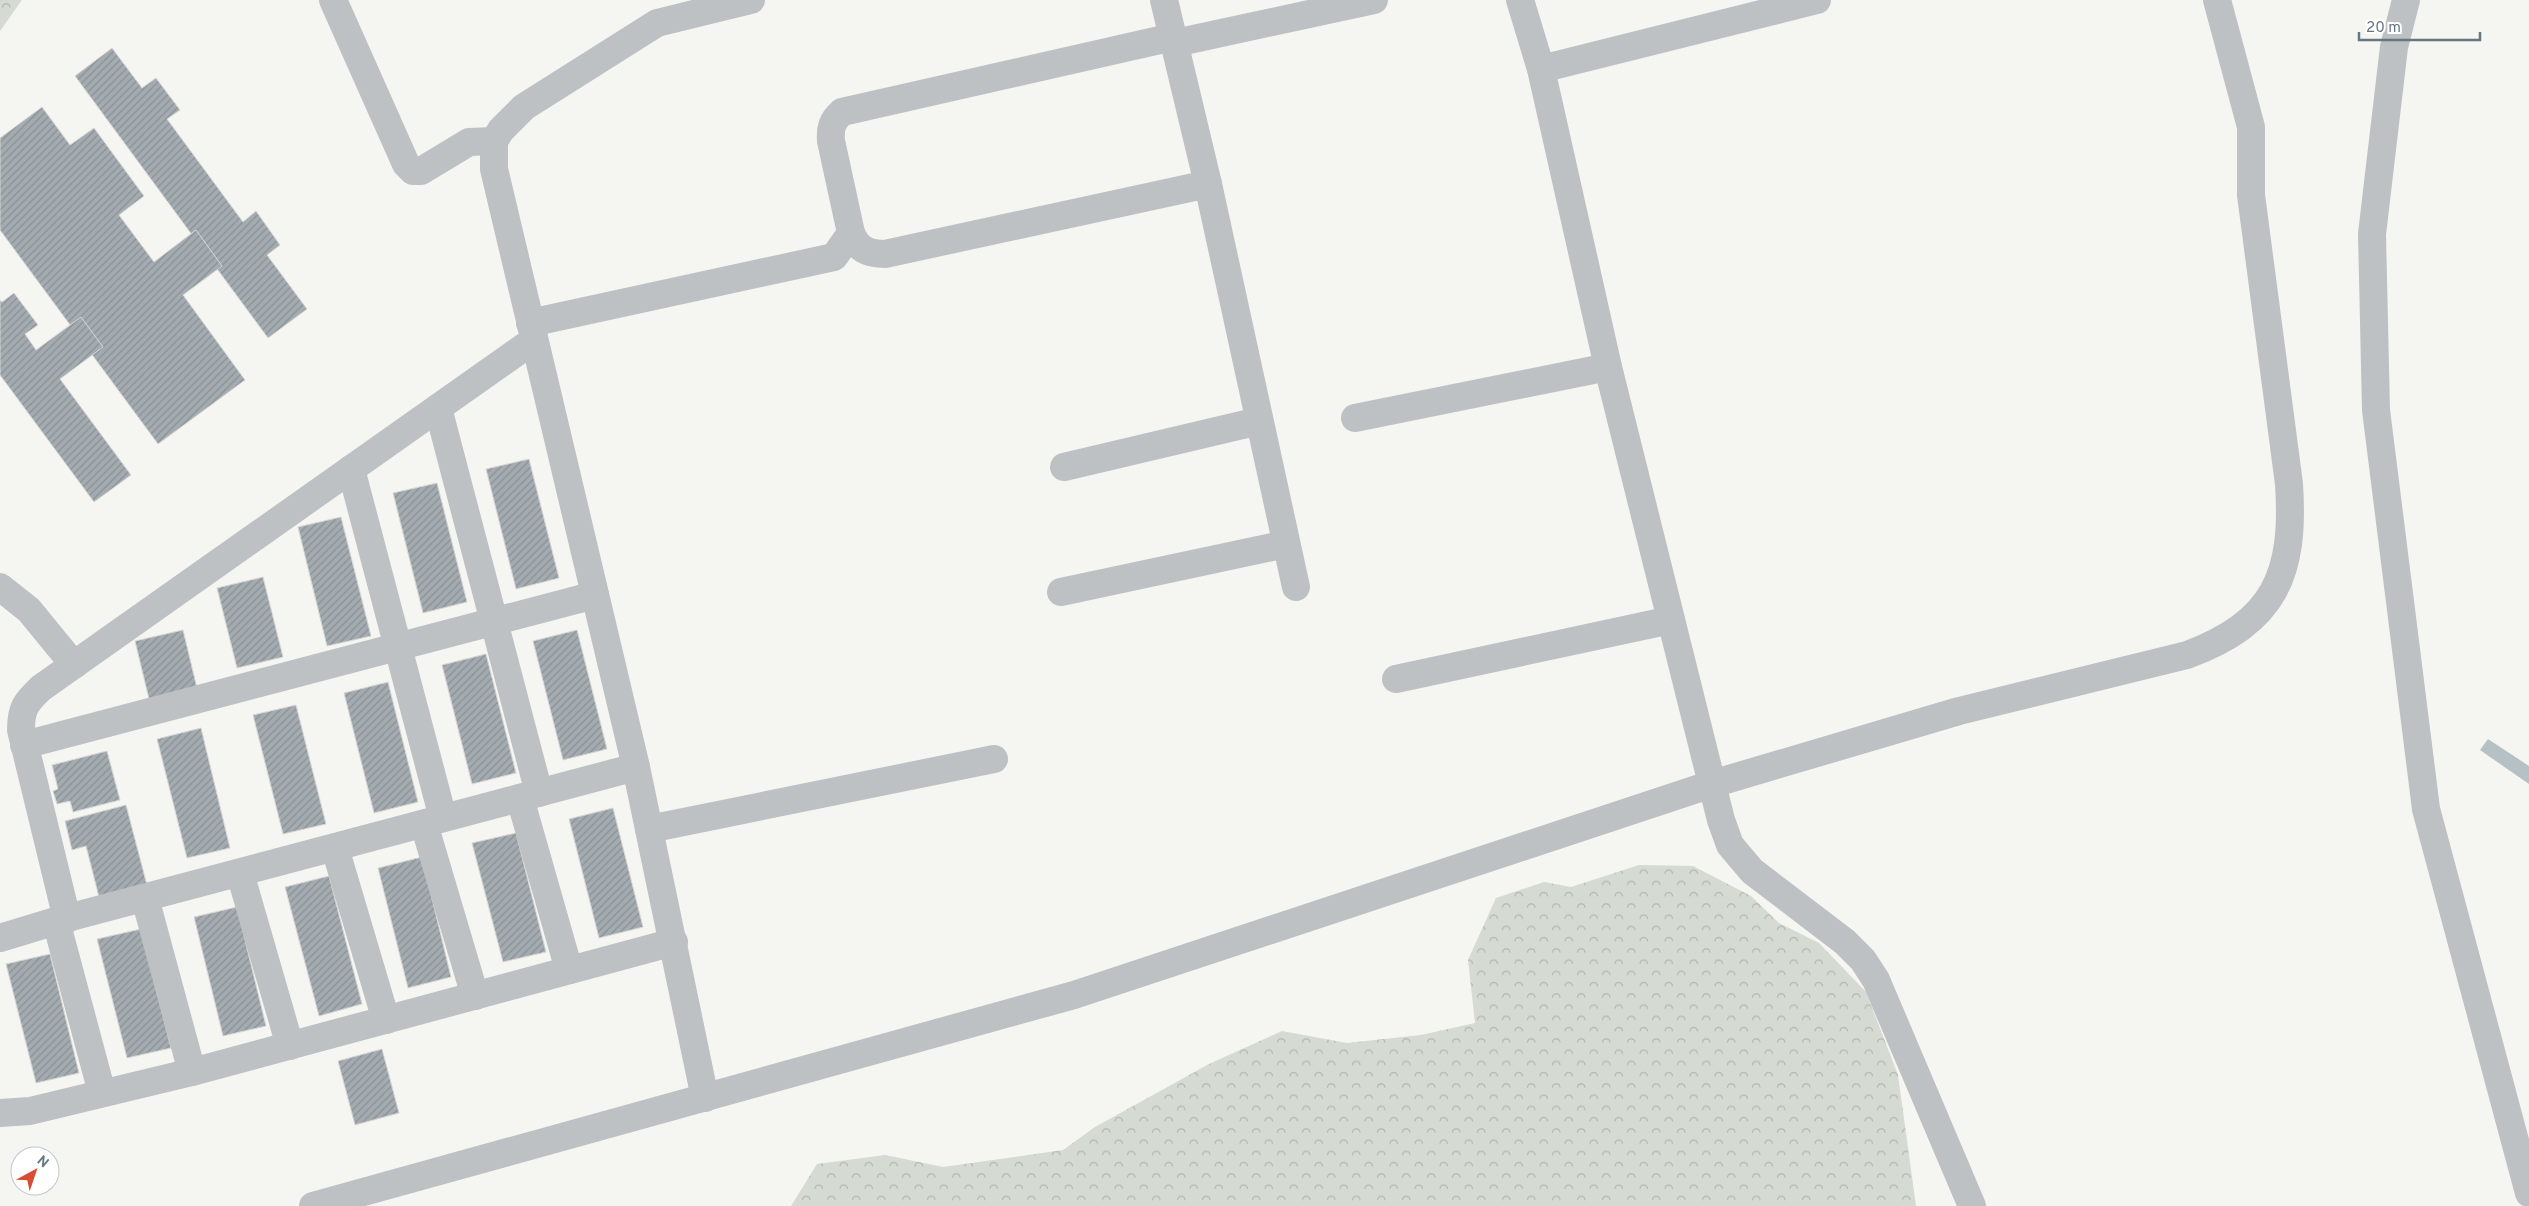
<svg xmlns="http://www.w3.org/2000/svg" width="2529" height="1206" viewBox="0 0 2529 1206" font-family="Overpass,sans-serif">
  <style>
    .forest { fill: url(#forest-crowns) }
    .water { fill: #b5c1c4 }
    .building { fill: url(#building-hatch); stroke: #d7d7d5 }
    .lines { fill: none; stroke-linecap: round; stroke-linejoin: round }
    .minor { stroke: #bdc1c4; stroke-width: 28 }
  </style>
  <defs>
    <pattern id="forest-crowns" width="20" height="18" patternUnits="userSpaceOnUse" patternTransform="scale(1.25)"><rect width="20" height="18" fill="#d5dad2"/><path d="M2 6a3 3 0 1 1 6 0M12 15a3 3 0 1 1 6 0" fill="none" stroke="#b1b6b0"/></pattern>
    <pattern id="building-hatch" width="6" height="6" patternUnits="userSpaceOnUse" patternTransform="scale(1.25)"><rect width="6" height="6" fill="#a5acb1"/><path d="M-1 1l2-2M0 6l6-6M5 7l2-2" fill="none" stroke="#8a9195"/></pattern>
  </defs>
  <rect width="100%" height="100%" fill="#f5f5f2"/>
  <g class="forest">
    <path d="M 0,0 L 22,0 L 0,31 Z"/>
    <path d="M 1639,865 L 1693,866 L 1751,896 L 1779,923 L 1819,943 L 1866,992 L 1898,1075 L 1916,1206 L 791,1206 L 817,1164 L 885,1155 L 943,1167 L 1063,1150 L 1095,1127 L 1209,1064 L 1282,1031 L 1347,1043 L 1421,1035 L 1475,1023 L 1468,960 L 1496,898 L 1544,882 L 1571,887 Z"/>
  </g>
  <path class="water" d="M 2488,739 L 2529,766 L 2529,784 L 2480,750 Z"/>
  <g class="building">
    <path d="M 112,48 L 142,88 L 156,78 L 180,110 L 167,119 L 243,222 L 256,211 L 280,245 L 267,255 L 307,309 L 268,338 L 75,76 Z"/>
    <path d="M 42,107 L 70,145 L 94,128 L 144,196 L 119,215 L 154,262 L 196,230 L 222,266 L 183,295 L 245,380 L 158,444 L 0,230 L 0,138 Z"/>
    <path d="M 14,293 L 38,325 L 25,334 L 36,350 L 81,317 L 103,347 L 60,379 L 131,475 L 94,502 L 0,375 L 0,300 L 2,302 Z"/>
    <path d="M 529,459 L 559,578 L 516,589 L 486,469 Z"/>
    <path d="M 437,483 L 467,602 L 423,613 L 393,493 Z"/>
    <path d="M 341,517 L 371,636 L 327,646 L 298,527 Z"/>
    <path d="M 263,577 L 283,657 L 237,668 L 217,588 Z"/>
    <path d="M 183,630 L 197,688 L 149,699 L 135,641 Z"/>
    <path d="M 577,630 L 607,749 L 563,760 L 533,641 Z"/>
    <path d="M 486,654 L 516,773 L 472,784 L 442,665 Z"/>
    <path d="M 388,682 L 418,802 L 374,813 L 344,693 Z"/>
    <path d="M 296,705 L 326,824 L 283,834 L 253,715 Z"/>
    <path d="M 201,728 L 230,848 L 187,858 L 157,739 Z"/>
    <path d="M 107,751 L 120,800 L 73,812 L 70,801 L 57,804 L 53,791 L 58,789 L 52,765 Z"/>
    <path d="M 126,805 L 148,889 L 100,901 L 86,846 L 72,850 L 65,821 Z"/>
    <path d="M 613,808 L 643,927 L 599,938 L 569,819 Z"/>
    <path d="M 516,833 L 546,952 L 503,962 L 472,843 Z"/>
    <path d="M 422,857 L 451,977 L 408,988 L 378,868 Z"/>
    <path d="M 329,876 L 362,1004 L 319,1016 L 285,887 Z"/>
    <path d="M 237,907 L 266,1026 L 223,1036 L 194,917 Z"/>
    <path d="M 141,929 L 171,1048 L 127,1058 L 97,939 Z"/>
    <path d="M 50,954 L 79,1073 L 36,1083 L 6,964 Z"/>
    <path d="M 382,1049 L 399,1113 L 355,1125 L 338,1061 Z"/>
  </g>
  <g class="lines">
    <g class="minor">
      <path d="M 333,0 L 406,164 L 413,171 L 421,171 L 469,142 L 494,141"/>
      <path d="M 1164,0 L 1208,184 L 1296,587"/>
      <path d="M 1520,0 L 1541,69 L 1608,367 L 1721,820 L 1730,845 L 1752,871 L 1845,942 L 1863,960 L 1876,980 L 1972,1206"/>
      <path d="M 2406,0 L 2394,47 L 2372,234 L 2376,410 L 2426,809 L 2529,1193"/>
      <path d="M 1173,37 L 842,112 C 832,121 830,128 831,141 L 851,233 C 858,249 867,254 885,254 L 1208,184"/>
      <path d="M 1175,43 L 1374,0"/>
      <path d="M 1541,69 L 1817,0"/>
      <path d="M 530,323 L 834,257 L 851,233"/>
      <path d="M 438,408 L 539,793"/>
      <path d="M 1355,418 L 1608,367"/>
      <path d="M 1064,467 L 1259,421"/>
      <path d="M 351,469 L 443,818"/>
      <path d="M 0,587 L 29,610 L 74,665"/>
      <path d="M 1061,592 L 1286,544"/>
      <path d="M 1396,679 L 1671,620"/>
      <path d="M 24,745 L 595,595"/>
      <path d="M 520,798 L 569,970"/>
      <path d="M 424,824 L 475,996"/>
      <path d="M 649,829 L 994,759"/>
      <path d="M 335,848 L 386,1020"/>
      <path d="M 240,873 L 290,1046"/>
      <path d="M 145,898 L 192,1072"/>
      <path d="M 67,919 L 21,730 C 21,709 25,703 41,688 L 534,340"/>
      <path d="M 56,921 L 102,1093"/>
      <path d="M 0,938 L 56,921 L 636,767"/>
      <path d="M 705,1098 L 636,767 L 494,169 L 494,141 L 501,130 L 524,107 L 657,23 L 751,0"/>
      <path d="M 0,1113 L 30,1111 L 192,1072 L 674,942"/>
      <path d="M 313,1206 L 1074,995 L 1712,784 L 1959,711 L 2187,655 C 2275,622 2295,575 2289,484 L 2251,195 L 2251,127 L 2217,0"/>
    </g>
  </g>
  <g transform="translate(35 1171) rotate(40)"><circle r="24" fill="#ffffff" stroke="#c2c9cd"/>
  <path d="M0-4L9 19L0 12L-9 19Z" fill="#d54e33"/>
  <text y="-8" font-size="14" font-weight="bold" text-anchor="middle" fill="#677781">N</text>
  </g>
  <path d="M2359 32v8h121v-8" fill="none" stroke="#677781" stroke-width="2.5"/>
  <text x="2366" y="32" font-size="15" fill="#677781" stroke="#ffffff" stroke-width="4" paint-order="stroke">20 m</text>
</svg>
